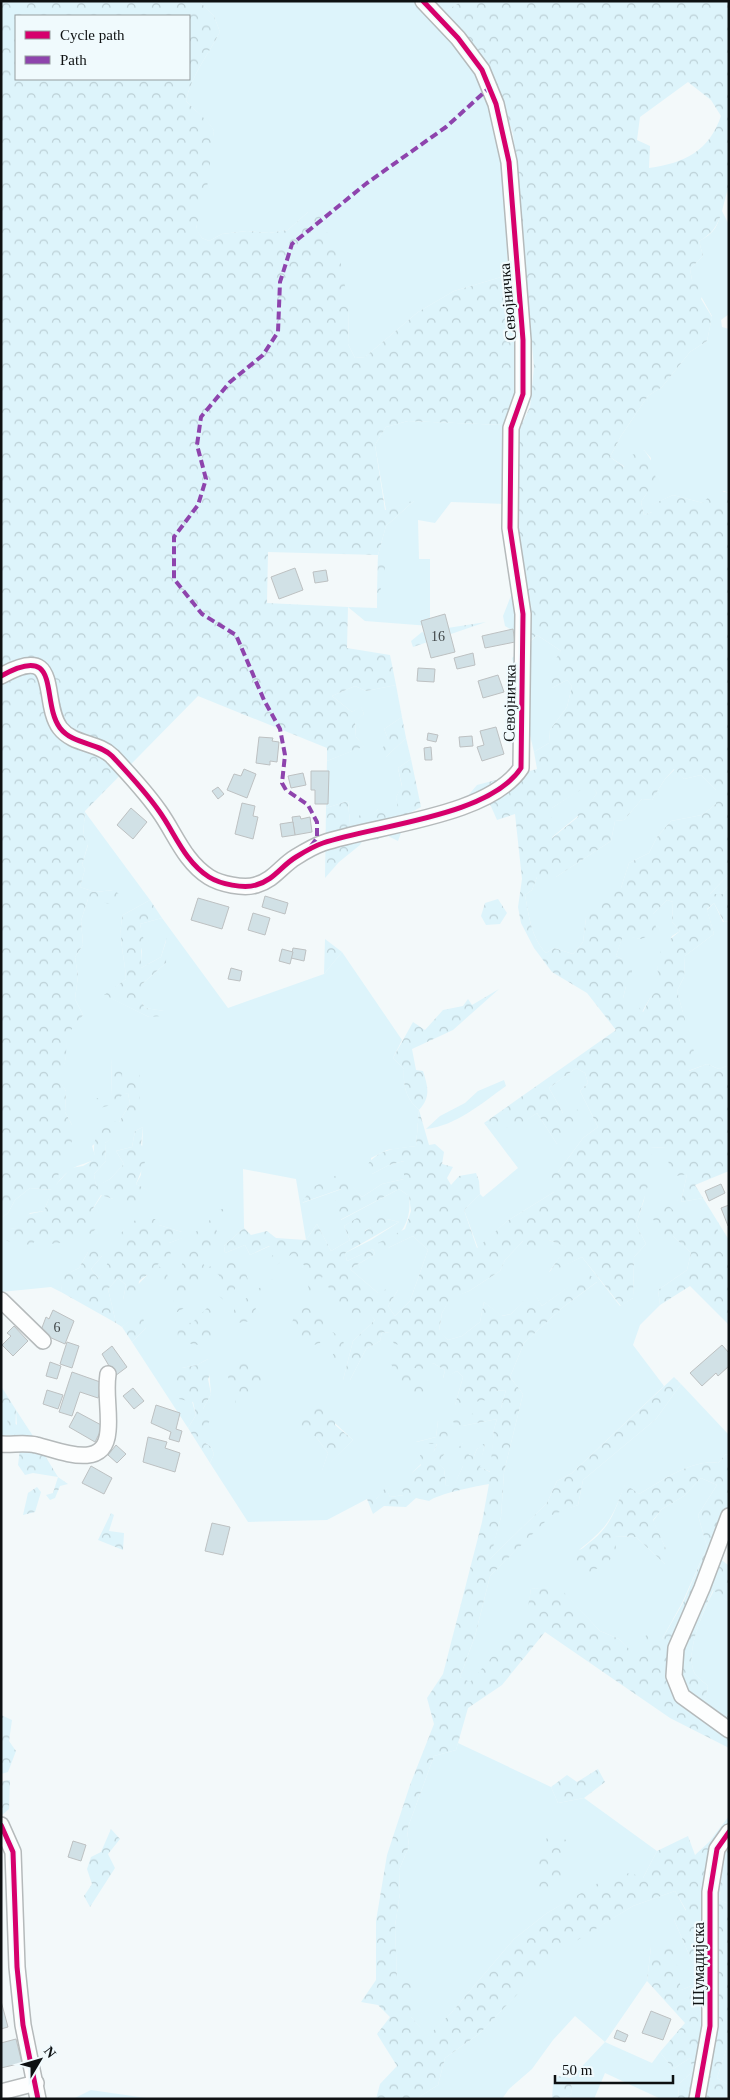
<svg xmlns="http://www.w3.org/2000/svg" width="730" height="2100" viewBox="0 0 730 2100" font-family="'Times New Roman',serif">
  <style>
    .grass { fill: #ddf4fb; fill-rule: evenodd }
    .forest { fill: url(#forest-crowns); fill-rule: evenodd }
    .building { fill: #d1e1e6; stroke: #bdc1c2 }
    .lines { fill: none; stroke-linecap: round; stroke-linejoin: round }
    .minor-casing { stroke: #b5babb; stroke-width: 18 }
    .minor { stroke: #fdfefe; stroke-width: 15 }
    .quiet { stroke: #8e44ad; stroke-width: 4; stroke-dasharray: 8 4; stroke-linecap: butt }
    .cycleway-casing { stroke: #f0fafd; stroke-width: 8 }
    .cycleway { stroke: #d6006c; stroke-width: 5 }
    .labels { text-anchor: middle; stroke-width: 4.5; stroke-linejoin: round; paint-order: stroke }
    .number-label { font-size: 14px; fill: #3f4547 }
    .street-label { font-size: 16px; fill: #0e1112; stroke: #f0fafd }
  </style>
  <defs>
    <pattern id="forest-crowns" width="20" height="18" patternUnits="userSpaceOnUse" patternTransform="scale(1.25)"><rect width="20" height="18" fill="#ddf4fb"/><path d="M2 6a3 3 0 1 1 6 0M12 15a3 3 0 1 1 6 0" fill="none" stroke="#bcd0d6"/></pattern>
  </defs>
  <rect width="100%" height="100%" fill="#f3f9fa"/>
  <g class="grass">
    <path d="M 199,1 L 416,1 C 437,23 461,44 475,71 C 506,125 505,213 508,275 L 454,291 L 418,312 L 365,357 L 355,358 L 348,344 L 349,308 L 308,212 L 288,230 L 269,233 L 247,231 L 222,234 L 209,241 L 202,238 L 196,229 L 214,131 C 210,122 194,110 186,101 C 191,76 208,55 220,32 L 214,16 Z"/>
    <path d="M 429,1 L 462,1 L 441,14 Z"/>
    <path d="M 721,209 L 729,225 L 729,314 L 721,320 L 722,327 L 729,329 L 729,493 L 724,491 L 703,503 L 673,495 L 652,505 L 652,512 L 644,515 L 641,502 L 647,493 L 651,458 L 644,450 L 625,467 L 610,457 L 621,436 L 648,396 L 662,387 L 690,352 L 707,341 L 712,316 L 692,280 L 690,269 L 703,256 L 699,241 C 714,234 720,224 721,209 Z"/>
    <path d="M 408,421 L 504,425 L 506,504 L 451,502 L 435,523 L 418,520 L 419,559 L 430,559 L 430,626 L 365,621 L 348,607 L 377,608 L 378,555 L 386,526 L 414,501 L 386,510 L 375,445 L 386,427 Z"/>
    <path d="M 514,588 L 526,590 L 532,608 L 531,641 L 537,635 L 561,651 L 552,688 L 567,680 L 572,686 L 567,707 L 550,730 L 549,743 L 534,752 L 512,658 L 530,641 L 505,626 L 503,616 Z"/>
    <path d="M 396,685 L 402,717 L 384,729 L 388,739 L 386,757 L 406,738 L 411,759 L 398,768 L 402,787 L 396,797 L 399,809 L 378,809 L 368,819 L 350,825 L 348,801 L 326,808 L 327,761 L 364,746 L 356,737 L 355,721 L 364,714 L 361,707 L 352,712 L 332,696 L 355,686 L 366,691 Z"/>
    <path d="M 675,769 L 684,779 L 701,775 L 716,790 L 716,804 L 702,815 L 671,821 L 657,837 L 649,853 L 629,863 L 621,888 L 586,918 L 583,942 L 573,954 L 554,948 L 546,953 C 531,937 529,916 525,895 L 532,890 L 537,877 L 556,877 L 611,841 L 615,821 L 624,820 L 642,799 L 652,800 L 665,779 Z"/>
    <path d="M 590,783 L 597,793 L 585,810 L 551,838 L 552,808 Z"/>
    <path d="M 85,812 L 150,900 L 123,915 C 117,935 125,957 126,979 L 105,995 L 149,1017 L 164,1011 L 145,1008 L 142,1002 L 142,984 L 166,963 L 166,940 L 161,957 L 141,968 C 141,950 144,942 140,924 L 162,918 L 228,1008 L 324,974 L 342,952 L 402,1040 L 393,1058 L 404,1069 C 403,1087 406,1098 419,1110 L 416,1146 L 387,1150 L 371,1158 L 372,1174 L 389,1165 L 404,1161 L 404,1179 L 382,1184 L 362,1197 L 340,1174 L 302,1203 L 342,1189 L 341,1220 L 399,1189 L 409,1196 C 412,1219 403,1231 388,1248 L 413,1236 L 428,1250 L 410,1301 L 395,1316 L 388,1306 L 398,1290 L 378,1293 L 350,1269 L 375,1254 L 373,1249 L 347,1261 L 345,1253 L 371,1240 L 399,1222 L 387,1219 L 364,1231 L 365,1214 L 344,1226 L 350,1240 L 331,1251 L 317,1224 L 306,1240 L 296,1179 L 243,1169 L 244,1228 L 224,1246 L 225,1253 L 245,1245 L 250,1255 L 270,1246 L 292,1253 L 368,1311 L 375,1320 L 353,1341 L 343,1380 L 350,1380 L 366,1349 L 380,1341 L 382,1332 L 390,1333 L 408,1346 L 412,1368 L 433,1363 L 445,1370 L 443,1378 L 457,1371 L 463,1377 L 455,1405 L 494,1391 L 506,1390 L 501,1408 L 462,1426 L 497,1419 L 494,1429 L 491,1472 L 479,1467 L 485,1444 L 477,1449 L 474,1456 L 469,1456 L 462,1443 L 463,1466 L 455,1484 L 446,1486 L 444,1469 L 437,1463 L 445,1453 L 438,1421 L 436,1437 L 416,1442 L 437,1443 L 434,1451 L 413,1472 L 404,1495 L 390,1497 L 386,1488 L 376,1499 L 367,1499 L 327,1520 L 248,1522 L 210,1463 L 214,1454 L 211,1447 L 204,1442 L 203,1409 L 211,1394 L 208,1359 L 197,1365 L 182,1368 L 196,1415 L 188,1428 L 132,1342 L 146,1328 L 137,1315 L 122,1327 L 116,1323 L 108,1289 L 118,1278 L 126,1285 L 123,1300 L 157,1265 L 169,1243 L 182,1238 L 182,1232 L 159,1225 L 123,1230 L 107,1269 L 98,1278 L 91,1269 L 102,1256 L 88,1252 L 79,1268 L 63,1276 L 61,1292 L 51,1287 L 1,1292 L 1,1218 L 8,1213 L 15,1200 L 30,1188 L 52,1190 L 72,1125 L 65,1112 L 66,1091 L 56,1077 C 71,1061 63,1050 68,1035 C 71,1028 78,1021 83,1015 L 75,999 L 78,976 L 75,957 L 83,945 L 81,921 L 88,899 L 114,890 L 95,892 L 80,887 L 85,869 L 82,865 L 88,845 L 83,835 ZM 112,1058 L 122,1078 L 142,1081 L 116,1135 L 105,1143 L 106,1161 L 94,1174 L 96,1187 L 110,1179 L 124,1164 L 116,1151 L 132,1147 L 135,1131 L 143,1127 L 141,1175 L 136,1184 L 150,1192 L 113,1199 L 102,1195 L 78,1232 L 42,1238 L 2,1230 L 17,1228 L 30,1213 L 44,1211 C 50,1195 56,1181 70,1170 C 74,1166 88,1163 96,1159 L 92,1146 L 119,1122 L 130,1104 L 128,1093 L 111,1096 ZM 322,1397 L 322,1411 L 353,1440 L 322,1471 L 328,1453 L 316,1437 Z"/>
    <path d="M 729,874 L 729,885 L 723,894 L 710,894 Z"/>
    <path d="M 667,900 L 673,902 L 672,922 L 680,931 L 672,936 L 657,968 L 662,986 L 650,998 L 642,1012 L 623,998 L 626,986 L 622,959 L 616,956 L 623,935 L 641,939 L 653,914 Z"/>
    <path d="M 714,903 L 723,922 L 729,921 L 729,1065 L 719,1069 L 707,1064 L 688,1071 L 683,1013 L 677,991 L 684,977 L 685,956 L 714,934 L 707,910 Z"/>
    <path d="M 576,1068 L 585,1073 L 588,1083 L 580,1091 L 598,1127 L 583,1138 L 558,1172 L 554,1192 L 507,1221 L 478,1248 L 464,1210 L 480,1194 L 483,1197 L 518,1168 L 484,1123 L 514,1128 L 537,1113 L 557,1144 L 563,1113 L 549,1088 Z"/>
    <path d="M 504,1080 L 506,1086 C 482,1103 456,1126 426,1129 L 440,1116 L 465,1103 L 478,1091 Z"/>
    <path d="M 666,1147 L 687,1174 L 681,1202 L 703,1198 L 729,1240 L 729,1262 L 694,1223 L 673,1236 L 691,1253 L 687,1270 L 658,1290 L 660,1305 L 640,1325 L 633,1345 L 664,1386 L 572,1473 L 557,1481 L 547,1503 L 489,1560 L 501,1517 L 504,1472 L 523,1394 L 510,1377 L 524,1343 L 562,1308 L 597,1282 L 587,1274 L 542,1306 L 533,1292 L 511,1314 L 501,1316 L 484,1302 L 480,1322 L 462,1336 L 448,1340 L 439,1331 L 442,1313 L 450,1298 L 469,1291 L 500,1271 L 505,1260 L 523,1241 L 549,1240 L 567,1247 L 549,1272 L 582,1257 L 620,1306 L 633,1298 L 634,1257 L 646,1244 L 636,1225 L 644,1200 L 650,1148 Z"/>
    <path d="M 681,1384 L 729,1435 L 729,1455 L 726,1454 L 718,1463 C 691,1459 662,1481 639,1494 L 625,1485 C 611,1520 609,1526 579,1550 L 614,1536 L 636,1537 L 665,1564 L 666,1549 L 653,1521 L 662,1509 L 684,1496 L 701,1478 L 717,1485 L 698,1515 L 707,1547 L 682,1603 L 662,1639 L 639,1660 L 619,1639 L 600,1631 L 558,1587 L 531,1589 L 527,1618 L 470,1683 L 460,1677 L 475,1636 L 490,1576 L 552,1514 L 578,1505 L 583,1480 L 656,1419 Z"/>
    <path d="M 16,1410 L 33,1436 L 20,1449 L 1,1451 L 1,1413 L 17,1425 Z"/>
    <path d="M 714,1590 L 729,1602 L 729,1714 L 725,1718 L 704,1702 L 708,1686 C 704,1682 696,1677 694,1672 C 685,1650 704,1610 714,1590 Z"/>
    <path d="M 458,1743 L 551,1787 L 558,1803 L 584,1798 L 657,1851 L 643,1878 L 610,1877 L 547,1913 L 514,1939 L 452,2012 L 428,2037 L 411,2017 L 411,1978 L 397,1978 L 395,1926 L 400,1893 L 399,1870 L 409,1846 L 407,1830 L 434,1756 L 456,1750 Z"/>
    <path d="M 724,1876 L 729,1881 L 729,1904 L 719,1900 Z"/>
    <path d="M 675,1891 L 686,1911 L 674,1920 L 701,1982 L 681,1990 L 651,1947 L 647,1981 L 605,2042 L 652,2063 L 660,2052 L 673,2069 L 690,2058 L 693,2071 L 679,2084 L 678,2099 L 661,2099 L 605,2073 L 594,2099 L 559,2099 L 572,2094 L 571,2078 L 605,2042 L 575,2016 L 553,2040 L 532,2069 L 509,2089 L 502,2099 L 416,2099 L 438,2085 L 445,2058 L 479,2034 L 558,1951 L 633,1906 Z"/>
    <path d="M 729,2041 L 729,2085 L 717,2078 Z"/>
    <path d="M 91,2090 L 153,2099 L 73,2099 Z"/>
  </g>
  <g class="forest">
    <path d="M 1,1 L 199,1 L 214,16 L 220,32 C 208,55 191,76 186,101 C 194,110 211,122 214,131 L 207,188 L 196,228 L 202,238 L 209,241 L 222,234 L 247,231 L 269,233 L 288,230 L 308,212 L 318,212 L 341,264 L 349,308 L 348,344 L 355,358 L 365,357 L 418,312 L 454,291 L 508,275 L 515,334 L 517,392 L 504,425 L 408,421 L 386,427 L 375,445 L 385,510 L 415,500 L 386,526 L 378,555 L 384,558 L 385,567 L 377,608 L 378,555 L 268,552 L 267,603 L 348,607 L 347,648 L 390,655 L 396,685 L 366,691 L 355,686 L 332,696 L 352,712 L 361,706 L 364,714 L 355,722 L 356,737 L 365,746 L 327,761 L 327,748 L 198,696 L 85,811 L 83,835 L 88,844 L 82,865 L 85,869 L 80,887 L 95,892 L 114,890 L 119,894 L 110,904 L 88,899 L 81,921 L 83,945 L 75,957 L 78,976 L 75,999 L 83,1015 C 79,1021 71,1028 69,1035 C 63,1050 71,1061 57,1077 L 66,1091 L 65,1112 L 72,1125 L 72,1141 L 53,1188 L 71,1168 L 83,1166 L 95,1159 C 92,1142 96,1134 106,1121 L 119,1122 L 130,1104 L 128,1093 L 122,1095 L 115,1104 L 89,1111 L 91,1099 L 111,1096 L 112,1058 L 123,1057 L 122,1077 L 138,1072 L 142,1081 L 136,1123 L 105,1143 L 106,1161 L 94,1174 L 96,1186 L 110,1179 L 124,1164 L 116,1151 L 132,1147 L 135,1131 L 143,1127 L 141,1145 L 149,1152 L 136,1184 L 151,1192 L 143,1203 L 124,1208 L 113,1199 L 101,1195 L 92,1210 L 100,1224 L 91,1234 L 78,1232 L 73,1242 L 48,1244 L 42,1238 L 37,1238 L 32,1245 L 12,1243 L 2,1238 L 2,1229 L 17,1228 L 20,1216 L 44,1211 L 52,1190 L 30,1188 L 15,1200 L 8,1213 L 1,1218 ZM 16,16 L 189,16 L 189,79 L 16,79 Z"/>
    <path d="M 462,1 L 729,1 L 729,186 C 721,208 723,229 699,241 L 703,256 L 690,269 L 692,280 L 705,288 L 701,299 L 712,317 L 707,341 L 690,352 L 662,387 L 648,396 L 621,436 L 610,457 L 624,467 L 632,455 L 644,450 C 654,463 658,474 654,491 L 647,493 L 641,502 L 644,515 L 652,512 L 651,505 L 673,495 L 703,503 C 709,495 718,489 729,493 L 729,874 L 710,894 L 723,894 L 729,885 L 729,921 L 724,922 L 714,903 L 707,909 L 714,934 L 685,956 L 684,977 L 677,991 L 695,1055 L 689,1071 L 707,1064 L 719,1069 L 729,1065 L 729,1171 L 695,1185 L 703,1198 L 681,1202 L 687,1174 L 671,1177 L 666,1147 L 650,1148 L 654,1166 L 636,1225 L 646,1244 L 634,1257 L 633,1298 L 621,1306 L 582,1257 L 549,1273 L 566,1247 L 549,1240 L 536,1252 L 523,1241 L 505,1260 L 500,1271 L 469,1291 L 450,1299 L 442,1313 L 439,1330 L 448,1340 L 462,1336 L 480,1322 L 484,1302 L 502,1316 L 511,1314 L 533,1291 L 542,1306 L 587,1273 L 598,1281 L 562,1308 L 524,1343 L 510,1377 L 523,1394 L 504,1472 L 501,1517 L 490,1559 L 547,1503 L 557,1481 L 572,1473 L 674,1377 L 681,1384 L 656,1419 L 583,1480 L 578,1505 L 552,1515 L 490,1576 L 475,1636 L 460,1677 L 470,1682 L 526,1618 L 531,1589 L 558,1586 L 600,1631 L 619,1639 L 639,1659 L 646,1635 L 662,1639 L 683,1603 L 707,1547 L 698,1515 L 717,1485 L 701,1478 L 684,1496 L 662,1509 L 653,1520 L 666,1549 L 666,1565 L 636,1537 L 615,1536 L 616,1550 L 608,1563 L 588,1573 L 571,1566 C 582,1543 588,1547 602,1531 C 614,1518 618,1501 625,1484 L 639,1494 C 662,1481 691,1459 718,1463 L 726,1454 L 729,1455 L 729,1529 L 717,1556 L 729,1566 L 729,1602 L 713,1590 C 704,1610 685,1651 694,1672 C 696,1677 704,1682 708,1686 L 704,1703 L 725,1718 L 729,1714 L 729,1748 L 670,1718 L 545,1632 L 502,1685 L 468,1708 L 456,1750 L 434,1756 L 407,1830 L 409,1846 L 399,1870 L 400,1893 L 395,1926 L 397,1978 L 411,1978 L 411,2017 L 428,2036 L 452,2012 L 514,1939 L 547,1913 L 610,1876 L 631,1873 L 643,1878 L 657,1851 L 688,1836 L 695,1855 L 709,1842 L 729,1816 L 729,1881 L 724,1877 L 719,1900 L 729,1904 L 729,2041 L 717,2078 L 729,2085 L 727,2099 L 678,2099 L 679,2084 L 693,2071 L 690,2058 L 673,2069 L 660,2052 L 685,2023 L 647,1981 L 651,1947 L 673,1940 L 681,1990 L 701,1982 L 674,1920 L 686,1910 L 675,1891 L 633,1906 L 558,1952 L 479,2034 L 445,2058 L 438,2085 L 416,2099 L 376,2099 L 380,2084 L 397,2066 L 377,2034 L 390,2017 L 378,2005 L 361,2002 L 376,1980 L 376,1921 L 387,1855 L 410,1785 L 434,1724 L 427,1698 L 443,1674 L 482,1522 L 489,1484 C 476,1486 438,1494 429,1501 L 416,1498 L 406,1507 L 384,1506 L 373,1514 L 367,1499 L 376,1499 L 386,1487 L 390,1497 L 404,1495 L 402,1490 L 413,1472 L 421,1465 L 420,1455 L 434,1451 L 437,1444 L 413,1443 L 436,1437 L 438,1421 L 448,1431 L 445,1453 L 438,1463 L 444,1469 L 446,1486 L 455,1483 L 463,1466 L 454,1452 L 463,1443 L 469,1455 L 474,1456 L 477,1449 L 485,1443 L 480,1467 L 490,1472 L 494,1429 L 497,1419 L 462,1426 L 446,1419 L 501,1408 L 506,1390 L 494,1391 L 493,1399 L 455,1405 L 463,1377 L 457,1371 L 443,1379 L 445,1370 L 433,1363 L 427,1369 L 412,1368 L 426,1394 L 421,1404 L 412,1402 L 391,1364 L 408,1346 L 394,1344 L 390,1333 L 382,1332 L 380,1341 L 366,1349 L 350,1380 L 343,1380 L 353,1341 L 375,1320 L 368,1312 L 362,1321 L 340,1307 L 322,1276 L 318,1290 L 309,1291 L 304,1265 L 292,1254 L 271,1269 L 264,1264 L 278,1250 L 269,1246 L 250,1255 L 245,1245 L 225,1253 L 224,1246 L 244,1228 L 251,1235 L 267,1231 L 276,1238 L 306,1240 L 317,1224 L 331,1251 L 350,1240 L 344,1226 L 365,1213 L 365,1231 L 376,1224 L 381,1206 L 390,1204 L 387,1219 L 399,1222 L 345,1253 L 347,1261 L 373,1249 L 375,1254 L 350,1269 L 378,1293 L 395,1285 L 398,1290 L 388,1306 L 395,1316 L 410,1301 L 428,1250 L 413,1236 L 388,1248 L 378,1243 L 405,1229 L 411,1211 L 409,1196 L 399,1189 L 340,1220 L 335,1202 L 341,1189 L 301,1203 L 313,1187 L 341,1173 L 362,1197 L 382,1184 L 404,1179 L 404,1161 L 389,1165 L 372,1174 L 364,1170 C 377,1148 393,1149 416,1146 L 419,1110 C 406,1098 403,1087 404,1069 L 393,1058 L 413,1022 L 425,1030 L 443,1010 L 463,1006 L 468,999 L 472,1005 L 499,989 L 453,1030 L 412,1049 L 416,1070 L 423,1071 C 428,1087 431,1097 419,1110 L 429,1145 L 435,1144 L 444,1152 L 442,1164 L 453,1167 L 447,1178 L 451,1185 L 459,1176 L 476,1173 L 479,1181 L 480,1194 L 464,1210 L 477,1248 L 507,1221 L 554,1192 L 542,1172 L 553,1165 L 558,1172 L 583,1138 L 598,1127 L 580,1091 L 588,1083 L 585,1073 L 576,1068 L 549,1088 L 563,1113 L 573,1106 L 579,1111 L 580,1119 L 557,1144 L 537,1113 L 514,1129 L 484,1123 L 616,1030 L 587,993 L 552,972 L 534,948 L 521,923 L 518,907 L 522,879 L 515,814 L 497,820 L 490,804 L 468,811 L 465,799 L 477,785 L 537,769 L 534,752 L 549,743 L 550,730 L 567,707 L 572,686 L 567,680 L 552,688 L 550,667 L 561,651 L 537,635 L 530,641 L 532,608 L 526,590 L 514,588 L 518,432 L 530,407 L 534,367 L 513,134 L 495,82 L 467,41 L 441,14 ZM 688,82 L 711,100 L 721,116 C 709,151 685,163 649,168 L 650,146 L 637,140 L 640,117 ZM 674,769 L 684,779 L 701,775 L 716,790 L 716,804 L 702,815 L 671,821 L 657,837 L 649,853 L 629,863 L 621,888 L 600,895 L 586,918 L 583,942 L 573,954 L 554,948 L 546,953 C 531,937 529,916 525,895 L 532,890 L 537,877 L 556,877 L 611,841 L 615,821 L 624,820 L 642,799 L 652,800 L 665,779 ZM 590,784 L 597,793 L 585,809 L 583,804 L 575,805 L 578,817 L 552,838 L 552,808 ZM 667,900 L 673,902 L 672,922 L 680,931 L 662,946 L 657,968 L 661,986 L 650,998 L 643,1012 L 631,998 L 623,998 L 626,986 L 632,979 L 632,954 L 627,953 L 622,959 L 616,956 L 623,936 L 641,939 L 657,932 L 653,914 Z"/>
    <path d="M 486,622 L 413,647 L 411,641 L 422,632 L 431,636 L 441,629 Z"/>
    <path d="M 402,717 L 406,738 L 386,757 L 380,752 L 388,739 L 384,729 Z"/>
    <path d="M 411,759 L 421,807 L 408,814 L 398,841 L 386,835 L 376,840 L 364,838 L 360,845 L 339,862 L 325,878 L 326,808 L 348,801 L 350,825 L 361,814 L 368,818 L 378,809 L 398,809 L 396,797 L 402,786 L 398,768 Z"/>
    <path d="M 498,899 L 507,913 L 500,924 L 486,925 L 481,916 L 485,903 Z"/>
    <path d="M 150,900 L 162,918 L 140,924 L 144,941 L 141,951 L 141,968 L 161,957 L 167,938 L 166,963 L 142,984 L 142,1002 L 145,1008 L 165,1011 L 163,1016 L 149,1017 L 104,995 L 126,979 C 125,957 117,935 123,915 Z"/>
    <path d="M 325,939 L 342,952 L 324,974 Z"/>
    <path d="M 665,1202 L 676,1213 L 688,1213 L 694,1222 L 703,1215 L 719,1223 L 715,1245 L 729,1262 L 729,1325 L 690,1286 L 660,1305 L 658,1290 L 687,1270 L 691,1253 L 673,1236 L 651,1237 L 657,1226 L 649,1212 Z"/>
    <path d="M 218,1209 L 227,1209 L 216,1229 L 220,1238 L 217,1246 L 203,1250 L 197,1259 L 208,1268 L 222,1257 L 243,1263 L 248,1280 L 237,1285 L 227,1303 L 218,1295 L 219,1275 L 208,1269 L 203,1280 L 191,1293 L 186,1307 L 174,1314 L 173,1290 L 186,1253 L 187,1239 L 209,1221 Z"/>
    <path d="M 155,1219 L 159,1225 L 182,1232 L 183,1238 L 169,1243 L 171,1256 L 157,1265 L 167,1272 L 168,1280 L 154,1285 L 147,1275 L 139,1281 L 137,1299 L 123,1300 L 126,1285 L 118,1278 L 108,1289 L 116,1323 L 61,1292 L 62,1276 L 79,1268 L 88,1252 L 100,1249 L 102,1256 L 91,1269 L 98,1278 C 114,1262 113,1230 136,1220 C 141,1218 150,1219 155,1219 Z"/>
    <path d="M 271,1279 L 278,1283 L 261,1295 L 251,1321 L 230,1324 L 235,1307 Z"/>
    <path d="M 209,1306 L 212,1310 L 207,1320 L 217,1336 L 210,1343 L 195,1345 L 178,1340 L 177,1322 L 192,1323 Z"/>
    <path d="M 310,1306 L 326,1315 L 327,1325 L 320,1343 L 305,1348 L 292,1324 L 295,1310 Z"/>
    <path d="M 137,1314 L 143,1318 L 146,1328 L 132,1342 L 122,1327 Z"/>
    <path d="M 333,1332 L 343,1340 L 345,1349 L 338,1361 L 330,1359 L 336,1350 L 328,1338 Z"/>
    <path d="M 240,1356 C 256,1362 266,1368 270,1385 L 252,1390 L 236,1409 L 234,1389 L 225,1371 L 229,1363 Z"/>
    <path d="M 208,1359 L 214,1365 L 208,1379 L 211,1394 L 203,1409 L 212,1417 L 204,1431 L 204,1442 L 211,1447 L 214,1454 L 210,1463 L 188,1428 L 196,1415 L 193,1402 L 179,1399 L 174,1381 L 182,1368 L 197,1365 Z"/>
    <path d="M 1,1386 L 16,1410 L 15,1435 L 9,1432 L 7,1418 L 1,1413 Z"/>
    <path d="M 317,1397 L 322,1397 L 322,1411 L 336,1412 L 335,1425 L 353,1440 L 321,1473 L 328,1453 L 316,1437 L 296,1422 Z"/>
    <path d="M 33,1436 L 58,1477 L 68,1484 L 60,1486 L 55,1498 L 50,1500 L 46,1495 L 53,1493 L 58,1477 L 33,1473 L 25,1475 L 18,1465 L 20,1449 Z"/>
    <path d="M 37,1487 L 41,1492 L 35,1512 L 23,1515 L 28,1493 Z"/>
    <path d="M 111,1513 L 114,1515 L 109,1531 L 124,1533 L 123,1550 L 98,1540 Z"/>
    <path d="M 1,1715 L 12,1720 L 9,1741 L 16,1751 L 8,1772 L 1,1774 Z"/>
    <path d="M 598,1769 L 605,1782 L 584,1798 L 558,1803 L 551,1787 L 567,1775 L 577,1782 Z"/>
    <path d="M 10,1780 L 9,1809 L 1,1816 L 1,1781 Z"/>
    <path d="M 111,1829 L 120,1839 L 108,1854 L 115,1868 L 90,1907 L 84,1896 L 92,1884 L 87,1869 L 91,1857 L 101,1852 Z"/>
    <path d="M 550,1831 L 566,1840 L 562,1880 L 551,1893 L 534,1889 L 540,1853 Z"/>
    <path d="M 558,2076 L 571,2078 L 572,2094 L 559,2099 L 552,2099 L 553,2084 Z"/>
  </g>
  <g class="building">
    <path d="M 295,568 L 303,590 L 279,599 L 271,577 Z"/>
    <path d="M 326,570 L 328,581 L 315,583 L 313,572 Z"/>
    <path d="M 445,614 L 455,652 L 431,658 L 421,621 Z"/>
    <path d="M 513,629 L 515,642 L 485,648 L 482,636 Z"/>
    <path d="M 473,653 L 475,665 L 457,669 L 454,658 Z"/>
    <path d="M 418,668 L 435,669 L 434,682 L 417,681 Z"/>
    <path d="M 498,675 L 504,692 L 483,698 L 478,681 Z"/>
    <path d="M 506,719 L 516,719 L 517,728 L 507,729 Z"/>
    <path d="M 496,727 L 504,754 L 482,761 L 477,747 L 484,745 L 480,731 Z"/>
    <path d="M 428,733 L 438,735 L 436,742 L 427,740 Z"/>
    <path d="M 472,736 L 473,746 L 460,747 L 459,737 Z"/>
    <path d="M 259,737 L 273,738 L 272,741 L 279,742 L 277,762 L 270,761 L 270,765 L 256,763 Z"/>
    <path d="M 431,747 L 432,760 L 425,760 L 424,748 Z"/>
    <path d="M 244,769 L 256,774 L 247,798 L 227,790 L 234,774 L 241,776 Z"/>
    <path d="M 311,771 L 329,771 L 328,804 L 315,804 L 315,790 L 311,790 Z"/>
    <path d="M 303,773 L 306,785 L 291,788 L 288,776 Z"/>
    <path d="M 218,787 L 224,794 L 218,799 L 212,791 Z"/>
    <path d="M 242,803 L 255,806 L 253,816 L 258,817 L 253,839 L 235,834 Z"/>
    <path d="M 131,808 L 147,822 L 133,839 L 117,825 Z"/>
    <path d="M 300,816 L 301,819 L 310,817 L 312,832 L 295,835 L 292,817 Z"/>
    <path d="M 293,822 L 295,835 L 282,837 L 280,824 Z"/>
    <path d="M 265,896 L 288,903 L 285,914 L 262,907 Z"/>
    <path d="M 198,898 L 229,907 L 222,929 L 191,920 Z"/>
    <path d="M 253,913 L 270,918 L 265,935 L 248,930 Z"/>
    <path d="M 293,948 L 306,950 L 304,961 L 291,958 Z"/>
    <path d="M 282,949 L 293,952 L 290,964 L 279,961 Z"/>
    <path d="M 231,968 L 242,971 L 240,981 L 228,979 Z"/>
    <path d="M 721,1184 L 725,1193 L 709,1201 L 705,1191 Z"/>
    <path d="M 729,1205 L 729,1226 L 728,1226 L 721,1208 Z"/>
    <path d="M 53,1310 L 74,1321 L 65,1344 L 40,1333 L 46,1317 L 49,1319 Z"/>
    <path d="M 14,1326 L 28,1341 L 13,1356 L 2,1345 L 11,1336 L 7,1333 Z"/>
    <path d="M 67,1342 L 79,1346 L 72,1368 L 60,1364 Z"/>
    <path d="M 722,1345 L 729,1353 L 729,1366 L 718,1376 L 716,1373 L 702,1386 L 690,1373 Z"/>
    <path d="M 112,1346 L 127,1367 L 115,1376 L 102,1354 Z"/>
    <path d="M 50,1362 L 61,1366 L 57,1379 L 46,1376 Z"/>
    <path d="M 72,1372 L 103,1383 L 98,1398 L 80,1392 L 72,1416 L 59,1412 Z"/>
    <path d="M 133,1388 L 144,1401 L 134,1409 L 123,1396 Z"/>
    <path d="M 47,1390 L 63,1395 L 58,1409 L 43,1404 Z"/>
    <path d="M 156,1405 L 180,1413 L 176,1429 L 182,1431 L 179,1442 L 169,1439 L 171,1432 L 151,1423 Z"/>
    <path d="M 77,1412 L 103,1426 L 95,1442 L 69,1427 Z"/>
    <path d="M 148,1437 L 167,1442 L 165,1448 L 180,1453 L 175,1472 L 143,1462 Z"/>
    <path d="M 116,1445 L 126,1454 L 117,1463 L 108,1455 Z"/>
    <path d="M 91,1466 L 112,1478 L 104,1494 L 82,1483 Z"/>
    <path d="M 212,1523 L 230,1527 L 223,1555 L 205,1551 Z"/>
    <path d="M 73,1841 L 86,1845 L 81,1861 L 68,1857 Z"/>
    <path d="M 1,2001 L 8,2027 L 1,2029 Z"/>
    <path d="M 651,2011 L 671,2019 L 663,2040 L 642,2033 Z"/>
    <path d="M 617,2030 L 628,2035 L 625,2042 L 614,2038 Z"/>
    <path d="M 16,2039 L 22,2063 L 1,2068 L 1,2043 Z"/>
  </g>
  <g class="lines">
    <g class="minor-casing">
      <g id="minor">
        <path d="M 1,676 C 63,641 40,701 60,728 C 73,745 98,742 112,756 C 129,774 145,791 159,811 C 175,833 184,861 209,877 C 220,884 244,889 256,885 C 274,880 281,866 296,857 C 304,852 314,846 323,843 C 375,825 489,817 521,768 L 523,614 L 510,528 L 511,428 L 523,394 L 523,340 L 509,162 L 496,104 L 482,70 L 458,38 L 423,1"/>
        <path d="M 1,1300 L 43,1341"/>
        <path d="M 1,1444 C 12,1445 25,1442 36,1445 C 59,1450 105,1472 108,1431 C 110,1412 105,1393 108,1374"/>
        <path d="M 729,1516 L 702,1588 L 676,1648 L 674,1676 L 682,1696 L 729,1730"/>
        <path d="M 1,1825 L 13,1852 L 17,1967 L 23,2025 L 38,2099"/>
        <path d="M 1,2092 L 36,2083"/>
        <path d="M 697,2099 L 710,2026 L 710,1892 L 717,1849 L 729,1832"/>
      </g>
    </g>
    <use href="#minor" class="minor"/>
    <path class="quiet" d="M 311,846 L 317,838 L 317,822 L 308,805 L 286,790 L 282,783 L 285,755 L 280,729 L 264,700 L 236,635 L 202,614 L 174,579 L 174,537 L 198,505 L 206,479 L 197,445 L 201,417 L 230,382 L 263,355 L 278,332 L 280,282 L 292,244 L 367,183 L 446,127 L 489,88"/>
    <g class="cycleway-casing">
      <g id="cycleway">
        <path d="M 1,676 C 63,641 40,701 60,728 C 73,745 98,742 112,756 C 129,774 145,791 159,811 C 175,833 184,861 209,877 C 220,884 244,889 256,885 C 274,880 281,866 296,857 C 304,852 314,846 323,843 C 375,825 489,817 521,768 L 523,614 L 510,528 L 511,428 L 523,394 L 523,340 L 509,162 L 496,104 L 482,70 L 458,38 L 423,1"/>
        <path d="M 1,1825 L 13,1852 L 17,1967 L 23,2025 L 38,2099"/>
        <path d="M 697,2099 L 710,2026 L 710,1892 L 717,1849 L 729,1832"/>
      </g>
    </g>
    <use href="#cycleway" class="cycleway"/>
  </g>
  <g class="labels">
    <g class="number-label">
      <text x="438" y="641">16</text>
      <text x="57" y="1332">6</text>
    </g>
    <g class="street-label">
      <text transform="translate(507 302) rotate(-95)" y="6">Севојничка</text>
      <text transform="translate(509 703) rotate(-89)" y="6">Севојничка</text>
      <text transform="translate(698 1964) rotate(-90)" y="6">Шумадијска</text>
    </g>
  </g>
  <rect width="730" height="2100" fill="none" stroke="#0e1112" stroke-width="5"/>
  <rect x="15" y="15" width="175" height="65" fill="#f0fafd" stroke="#969d9f"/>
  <rect x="25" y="31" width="25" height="8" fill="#d6006c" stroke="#969d9f"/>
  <text x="60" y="40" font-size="15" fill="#0e1112">Cycle path</text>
  <rect x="25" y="56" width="25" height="8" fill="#8e44ad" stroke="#969d9f"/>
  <text x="60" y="65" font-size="15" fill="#0e1112">Path</text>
  <g transform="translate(40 2060) rotate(52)" stroke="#f0fafd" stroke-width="4" paint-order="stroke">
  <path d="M0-4L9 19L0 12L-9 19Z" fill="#0e1112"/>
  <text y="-8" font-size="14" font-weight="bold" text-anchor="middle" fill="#0e1112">N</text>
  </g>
  <path d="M555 2075v8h118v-8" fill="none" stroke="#0e1112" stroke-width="2.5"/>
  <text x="562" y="2075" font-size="15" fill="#0e1112" stroke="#f0fafd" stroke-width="4" paint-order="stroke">50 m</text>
</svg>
